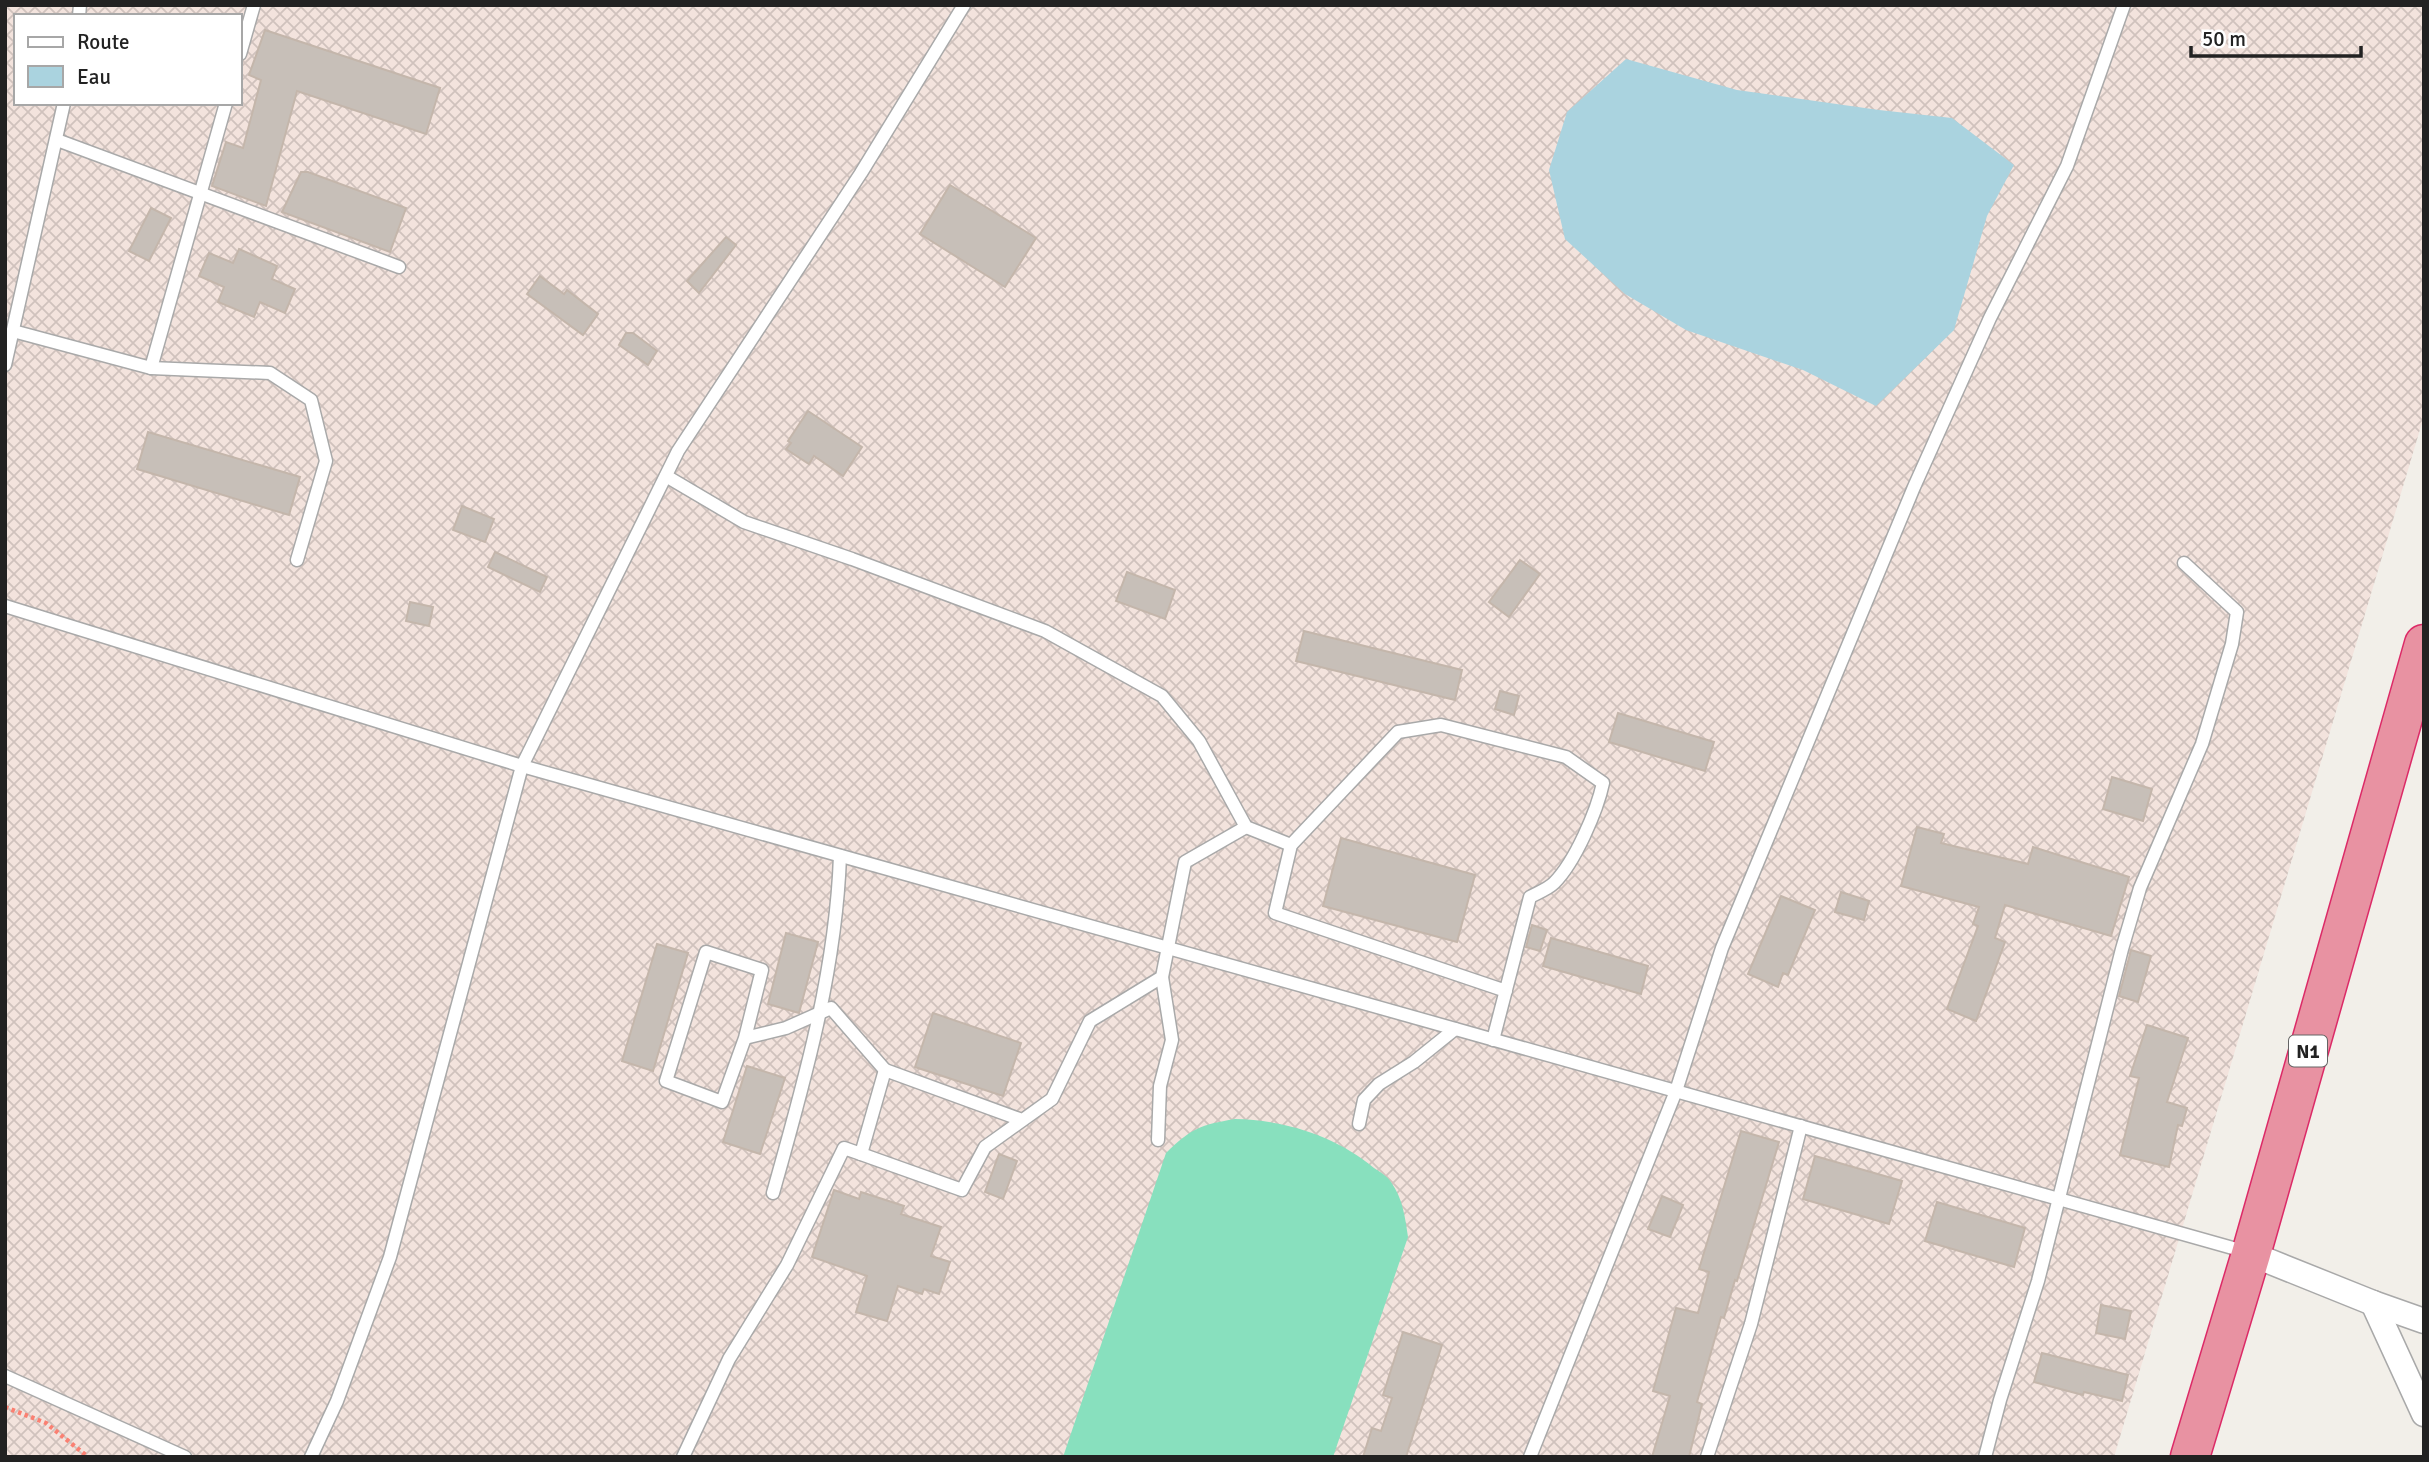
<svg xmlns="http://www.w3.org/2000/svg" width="2429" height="1462" viewBox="0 0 2429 1462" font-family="Signika,sans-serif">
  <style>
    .military { fill: url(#military-cross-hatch); fill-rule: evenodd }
    .pitch { fill: #88e0be }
    .water { fill: #aad3df }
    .building { fill: #c7bfb8; stroke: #c4b6ab; stroke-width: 2 }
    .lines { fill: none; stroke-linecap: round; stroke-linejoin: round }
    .lane-casing { stroke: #a9a9a9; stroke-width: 15 }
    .street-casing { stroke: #a9a9a9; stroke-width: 27 }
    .highway-casing { stroke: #dc2a67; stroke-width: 41 }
    .path { stroke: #fa8072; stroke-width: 4.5; stroke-dasharray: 3.5 3.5; stroke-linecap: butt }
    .lane { stroke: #fff; stroke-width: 12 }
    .street { stroke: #fff; stroke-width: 24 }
    .highway { stroke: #e892a2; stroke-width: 38 }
    .labels { text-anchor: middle; stroke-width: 7; stroke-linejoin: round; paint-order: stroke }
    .shield { fill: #fff; stroke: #646464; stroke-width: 2 }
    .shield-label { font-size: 19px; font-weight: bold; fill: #222 }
  </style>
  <defs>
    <pattern id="military-cross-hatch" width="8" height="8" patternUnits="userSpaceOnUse" patternTransform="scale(1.75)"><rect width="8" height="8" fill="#f3e3dd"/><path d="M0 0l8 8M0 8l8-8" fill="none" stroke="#d0c2bd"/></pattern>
  </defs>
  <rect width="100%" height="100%" fill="#f2efe9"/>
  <path class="military" d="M 5,5 L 2424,5 L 2424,416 L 2114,1457 L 5,1457 ZM 16,16 L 240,16 L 240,103 L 16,103 Z"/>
  <path class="pitch" d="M 1235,1119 C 1285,1120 1336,1136 1374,1168 C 1380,1172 1387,1176 1391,1182 C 1403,1199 1405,1217 1408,1237 L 1333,1457 L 1063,1457 L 1166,1153 C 1192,1128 1200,1125 1235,1119 Z"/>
  <path class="water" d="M 1626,59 L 1737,90 L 1879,110 L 1952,118 L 2014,165 L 1987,216 L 1954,330 L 1876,406 L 1803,370 L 1686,330 L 1625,294 L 1565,239 L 1549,170 L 1567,112 Z"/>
  <g class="building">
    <path d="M 265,30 L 440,88 L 426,134 L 297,91 L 266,206 L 212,186 L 226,142 L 243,148 L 261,80 L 249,75 Z"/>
    <path d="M 301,172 L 308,172 L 406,208 L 390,252 L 282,212 Z"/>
    <path d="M 950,185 L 1036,238 L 1005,287 L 920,234 Z"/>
    <path d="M 151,208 L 171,218 L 149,261 L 129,251 Z"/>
    <path d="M 726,237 L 736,245 L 699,293 L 687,281 Z"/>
    <path d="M 239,249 L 277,266 L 272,279 L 295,289 L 285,313 L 260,302 L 254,317 L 218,302 L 224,287 L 199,276 L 209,253 L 233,263 Z"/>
    <path d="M 540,276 L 564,294 L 567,290 L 598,314 L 583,335 L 527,294 Z"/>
    <path d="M 626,333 L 633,333 L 657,351 L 648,365 L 619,345 Z"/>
    <path d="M 808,411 L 862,447 L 843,476 L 814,456 L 809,464 L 786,449 L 791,443 L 788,441 Z"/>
    <path d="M 148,432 L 300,477 L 289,515 L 137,469 Z"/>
    <path d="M 462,506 L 494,519 L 485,542 L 453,530 Z"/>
    <path d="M 495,552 L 547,577 L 540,592 L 488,567 Z"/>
    <path d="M 1520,560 L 1540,574 L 1509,617 L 1489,602 Z"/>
    <path d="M 1127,572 L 1175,590 L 1165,619 L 1116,601 Z"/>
    <path d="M 410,602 L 433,607 L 429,626 L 406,621 Z"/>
    <path d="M 1304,631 L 1462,670 L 1455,700 L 1296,661 Z"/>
    <path d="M 1500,691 L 1519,696 L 1514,715 L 1495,709 Z"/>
    <path d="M 1618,713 L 1714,742 L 1705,771 L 1609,742 Z"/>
    <path d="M 2112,777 L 2152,789 L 2143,821 L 2103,809 Z"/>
    <path d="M 1917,827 L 1944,834 L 1941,843 L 2028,864 L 2033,847 L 2129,877 L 2111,936 L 2005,905 L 1995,938 L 2005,942 L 1976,1021 L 1947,1009 L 1978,926 L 1973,924 L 1979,907 L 1901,886 Z"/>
    <path d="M 1341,838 L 1475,875 L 1457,942 L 1323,906 Z"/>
    <path d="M 1841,892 L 1869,901 L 1864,920 L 1835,912 Z"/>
    <path d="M 1781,896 L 1815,910 L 1788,975 L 1783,973 L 1778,987 L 1748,974 Z"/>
    <path d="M 1532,925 L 1547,930 L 1540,951 L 1526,947 Z"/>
    <path d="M 786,933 L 818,942 L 799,1013 L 768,1004 Z"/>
    <path d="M 1551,938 L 1648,966 L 1641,994 L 1543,966 Z"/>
    <path d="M 657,944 L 688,953 L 653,1071 L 622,1061 Z"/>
    <path d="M 2131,950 L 2151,956 L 2138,1002 L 2119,996 Z"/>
    <path d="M 933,1013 L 1021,1043 L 1003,1096 L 915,1067 Z"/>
    <path d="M 2147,1025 L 2188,1038 L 2167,1102 L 2187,1108 L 2182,1126 L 2178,1125 L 2169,1167 L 2120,1155 L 2139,1078 L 2130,1076 Z"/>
    <path d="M 747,1066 L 785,1078 L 760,1154 L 723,1142 Z"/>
    <path d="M 1741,1131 L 1779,1142 L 1737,1281 L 1735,1280 L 1724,1318 L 1721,1317 L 1697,1402 L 1702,1404 L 1689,1457 L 1652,1457 L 1670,1396 L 1653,1391 L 1676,1308 L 1698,1313 L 1709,1272 L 1699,1269 Z"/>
    <path d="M 999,1154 L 1017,1161 L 1003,1199 L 985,1192 Z"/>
    <path d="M 1815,1156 L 1902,1181 L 1889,1224 L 1803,1199 Z"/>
    <path d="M 834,1190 L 859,1199 L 861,1192 L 904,1206 L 901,1214 L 941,1227 L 931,1256 L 950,1262 L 939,1294 L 924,1289 L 922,1294 L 898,1286 L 887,1321 L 856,1312 L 867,1276 L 812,1257 Z"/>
    <path d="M 1662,1196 L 1683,1205 L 1670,1237 L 1648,1229 Z"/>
    <path d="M 1937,1202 L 2025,1228 L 2014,1267 L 1925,1241 Z"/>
    <path d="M 2101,1305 L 2131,1311 L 2125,1339 L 2096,1333 Z"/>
    <path d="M 1403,1332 L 1442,1345 L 1406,1457 L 1363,1457 L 1372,1428 L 1381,1431 L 1392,1398 L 1383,1395 Z"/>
    <path d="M 2042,1353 L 2128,1375 L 2122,1401 L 2084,1392 L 2083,1395 L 2034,1382 Z"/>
  </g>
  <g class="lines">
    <g class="lane-casing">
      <g id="lane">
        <path d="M 79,16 L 80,5"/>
        <path d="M 240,54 L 254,5"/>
        <path d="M 57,140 L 399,267"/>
        <path d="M 13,331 L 151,368 L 270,373 L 311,400 L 326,461 L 297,560"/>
        <path d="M 5,365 L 64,103"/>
        <path d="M 151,368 L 226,103"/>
        <path d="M 666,476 L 744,522 L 852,559 L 1045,631 L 1162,696 L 1199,741 L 1246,827 L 1291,845"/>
        <path d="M 5,606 L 522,766 L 2247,1252"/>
        <path d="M 745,1038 L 762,970 L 706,952 L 666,1081 L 722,1102 L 745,1038 L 786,1028 L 831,1008 L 885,1070"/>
        <path d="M 1493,1040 L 1530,897 C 1537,893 1548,889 1554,883 C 1575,862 1597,811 1603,783 L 1566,757 L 1441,725 L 1398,732 L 1291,845 L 1275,913 L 1506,991"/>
        <path d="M 1022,1120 L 885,1070 L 861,1154 L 962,1190 L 985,1147 L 1052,1099 L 1090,1021 L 1162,977 L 1185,862 L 1246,827"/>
        <path d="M 1359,1124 L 1364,1100 L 1379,1084 L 1414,1062 L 1455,1029"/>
        <path d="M 1158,1140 L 1160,1086 L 1172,1040 L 1162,977"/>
        <path d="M 773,1193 C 804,1083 836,971 840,856"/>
        <path d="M 5,1376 L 185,1457"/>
        <path d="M 311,1457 L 337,1401 L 390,1257 L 522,766 L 678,451 L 861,173 L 964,5"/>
        <path d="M 683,1457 L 729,1359 L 787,1265 L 844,1148 L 861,1154"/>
        <path d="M 1530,1457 L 1676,1091 L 1722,948 L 1914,487 L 1990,318 L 2067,166 L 2124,5"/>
        <path d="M 1707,1457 L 1751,1324 L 1801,1126"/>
        <path d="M 1985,1457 L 2000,1400 L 2038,1281 L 2122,949 L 2140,888 L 2202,744 L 2232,644 L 2237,612 L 2184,563"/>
      </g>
    </g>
    <g class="street-casing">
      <g id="street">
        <path d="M 2251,1254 L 2373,1303 L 2424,1321"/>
        <path d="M 2373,1303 L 2424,1414"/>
      </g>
    </g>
    <g class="highway-casing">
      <path id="highway" d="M 2190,1457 L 2251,1254 L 2424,644"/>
    </g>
    <path class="path" d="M 5,1407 L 46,1423 L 88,1457"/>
    <use href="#lane" class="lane"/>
    <use href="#street" class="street"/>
    <use href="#highway" class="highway"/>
  </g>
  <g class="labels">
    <rect class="shield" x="2289" y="1035.5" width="38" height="31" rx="5"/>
    <g class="shield-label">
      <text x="2308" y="1058">N1</text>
    </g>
  </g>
  <rect width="2429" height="1462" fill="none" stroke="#222222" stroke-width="14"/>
  <rect x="14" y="14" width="228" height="91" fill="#ffffff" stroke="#a7a7a7" stroke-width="2"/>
  <rect x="28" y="37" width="35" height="10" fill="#ffffff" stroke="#a7a7a7" stroke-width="2"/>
  <text x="77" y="49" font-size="21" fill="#222222">Route</text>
  <rect x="28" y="66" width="35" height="21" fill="#aad3df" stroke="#a7a7a7" stroke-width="2"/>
  <text x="77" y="84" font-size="21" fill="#222222">Eau</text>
  <path d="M2191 46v10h170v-10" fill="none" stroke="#222222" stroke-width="3.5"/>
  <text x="2202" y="46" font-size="21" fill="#222222" stroke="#ffffff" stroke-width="5" paint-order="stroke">50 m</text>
</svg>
